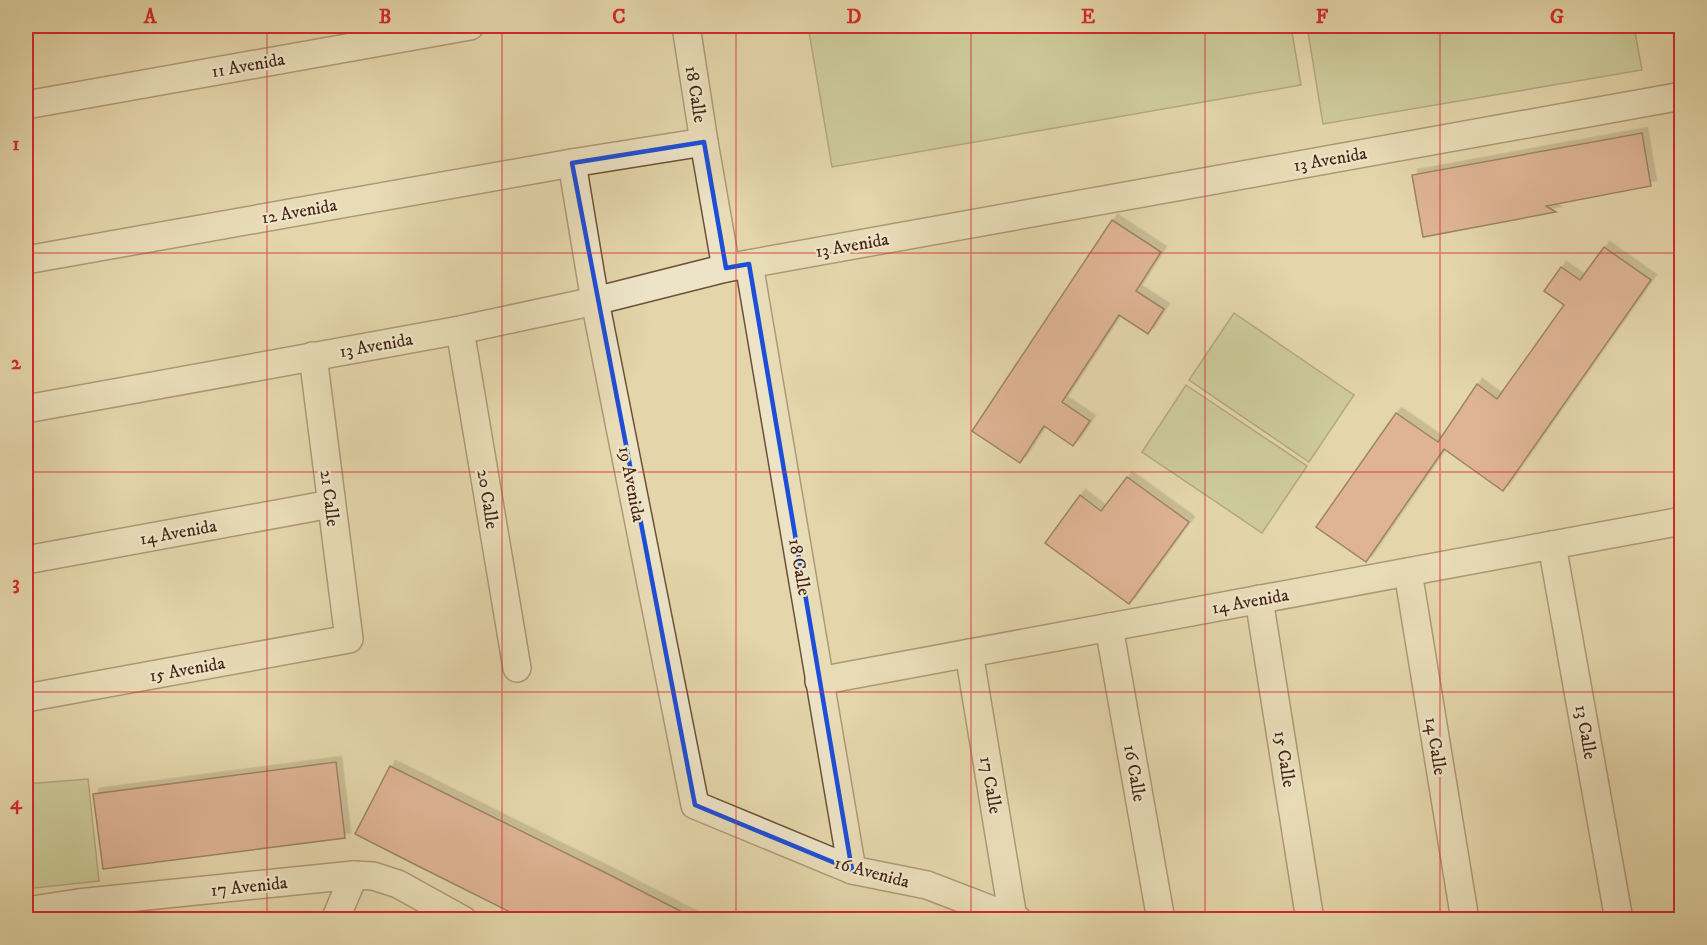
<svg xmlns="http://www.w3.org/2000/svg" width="1707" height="945" viewBox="0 0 1707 945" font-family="'IM FELL DW Pica',serif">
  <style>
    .green { fill: #b3be89; stroke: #7c704e; stroke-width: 1.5 }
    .building { fill: #d78d7c; stroke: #462314; stroke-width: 1.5; filter: url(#shadow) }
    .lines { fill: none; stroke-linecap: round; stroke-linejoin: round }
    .street-casing { stroke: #6e503a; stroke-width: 30 }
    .street { stroke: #ede4c8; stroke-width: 27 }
    .marked { fill: none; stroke: #1d4ed8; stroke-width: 4.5; stroke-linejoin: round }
    .grid { fill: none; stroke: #d62828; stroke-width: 1.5; stroke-opacity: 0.55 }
    .labels { text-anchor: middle; stroke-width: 4.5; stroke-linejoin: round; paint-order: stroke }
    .street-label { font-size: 18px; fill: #462314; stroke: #ede4c8 }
    .neatline { fill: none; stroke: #d62828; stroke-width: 2 }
    .grid-label { font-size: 20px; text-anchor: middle; font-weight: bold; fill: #d62828 }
  </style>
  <defs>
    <filter id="shadow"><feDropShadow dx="5.5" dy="-5.5" stdDeviation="0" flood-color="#0004"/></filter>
  </defs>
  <rect width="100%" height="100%" fill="#e4d6aa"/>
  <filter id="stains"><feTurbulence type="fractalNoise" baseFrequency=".00333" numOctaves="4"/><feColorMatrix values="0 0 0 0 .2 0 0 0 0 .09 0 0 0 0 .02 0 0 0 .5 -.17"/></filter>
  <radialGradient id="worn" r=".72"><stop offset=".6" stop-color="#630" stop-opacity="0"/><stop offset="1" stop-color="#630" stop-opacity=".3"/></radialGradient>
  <g class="green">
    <path d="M 808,26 L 1291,26 L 1301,85 L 832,167 Z"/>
    <path d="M 1307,26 L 1634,26 L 1642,70 L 1323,124 Z"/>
    <path d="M 1234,313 L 1354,395 L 1309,462 L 1189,380 Z"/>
    <path d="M 1186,385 L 1307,466 L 1262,533 L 1142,452 Z"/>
    <path d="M 88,779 L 99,881 L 26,889 L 26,784 Z"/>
  </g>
  <g class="building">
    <path d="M 1642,133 L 1651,186 L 1546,206 L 1556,212 L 1423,237 L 1412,175 Z"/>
    <path d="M 1112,220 L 1161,252 L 1136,291 L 1164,309 L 1148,334 L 1119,315 L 1062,402 L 1090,421 L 1073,446 L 1044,426 L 1020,463 L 972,431 Z"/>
    <path d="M 1604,247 L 1651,280 L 1503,491 L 1444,449 L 1366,562 L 1316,527 L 1396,413 L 1438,442 L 1477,384 L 1497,399 L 1564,305 L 1544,291 L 1561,267 L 1580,280 Z"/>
    <path d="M 1127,477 L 1189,522 L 1129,604 L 1045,543 L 1080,495 L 1101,511 Z"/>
    <path d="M 336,762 L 345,838 L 103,869 L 93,794 Z"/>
    <path d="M 390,766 L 608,874 L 698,920 L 526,920 L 412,863 L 355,834 Z"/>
  </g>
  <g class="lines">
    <g class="street-casing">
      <g id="street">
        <path d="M 686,26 L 704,142 L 726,268"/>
        <path d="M 26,105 L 470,26"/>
        <path d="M 572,163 L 595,301 L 695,805 L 852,870 L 927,885 L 1018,920"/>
        <path d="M 26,260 L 572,163 L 704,142"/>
        <path d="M 749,264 L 852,870"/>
        <path d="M 460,330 L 517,668"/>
        <path d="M 26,409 L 460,330 L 595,301 L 726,268 L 1682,96"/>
        <path d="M 1552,545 L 1619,920"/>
        <path d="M 26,560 L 331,504"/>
        <path d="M 1408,572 L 1465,920"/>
        <path d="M 1259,599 L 1310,920"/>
        <path d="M 1109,627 L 1161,920"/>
        <path d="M 969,653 L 1013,918"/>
        <path d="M 819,681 L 1682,521"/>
        <path d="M 26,698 L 349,639 L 313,356"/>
        <path d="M 26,911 L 78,903 L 354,875 L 373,876 L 398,884 L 463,920"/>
        <path d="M 335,920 L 354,875"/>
      </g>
    </g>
    <use href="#street" class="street"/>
  </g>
  <path d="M0 0H1707V945H0ZM 704,142 L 726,268 L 749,264 L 852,870 L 695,805 L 572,163 Z" fill="#e4d6aa" fill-opacity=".55" fill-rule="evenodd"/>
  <path class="marked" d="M 704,142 L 726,268 L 749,264 L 852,870 L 695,805 L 572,163 Z"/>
  <path class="grid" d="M 267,26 L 267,920M 502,26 L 502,920M 736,26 L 736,920M 971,26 L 971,920M 1205,26 L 1205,920M 1440,26 L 1440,920M 26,253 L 1682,253M 26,472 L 1682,472M 26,692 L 1682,692"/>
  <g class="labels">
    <g class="street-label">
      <text transform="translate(248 65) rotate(-10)" y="6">11 Avenida</text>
      <text transform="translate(696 94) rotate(81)" y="6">18 Calle</text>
      <text transform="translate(1330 159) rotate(-10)" y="6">13 Avenida</text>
      <text transform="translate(299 211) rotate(-10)" y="6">12 Avenida</text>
      <text transform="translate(852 245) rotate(-10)" y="6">13 Avenida</text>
      <text transform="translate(376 345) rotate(-10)" y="6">13 Avenida</text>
      <text transform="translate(632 484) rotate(79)" y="6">19 Avenida</text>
      <text transform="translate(330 498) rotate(83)" y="6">21 Calle</text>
      <text transform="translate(488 499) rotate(81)" y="6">20 Calle</text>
      <text transform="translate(178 532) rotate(-10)" y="6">14 Avenida</text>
      <text transform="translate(800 567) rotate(80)" y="6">18 Calle</text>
      <text transform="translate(1250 601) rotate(-10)" y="6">14 Avenida</text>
      <text transform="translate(187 669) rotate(-10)" y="6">15 Avenida</text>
      <text transform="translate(1586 732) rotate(80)" y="6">13 Calle</text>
      <text transform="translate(1436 746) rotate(81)" y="6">14 Calle</text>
      <text transform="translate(1285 759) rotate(81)" y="6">15 Calle</text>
      <text transform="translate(1135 773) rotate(80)" y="6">16 Calle</text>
      <text transform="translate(991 785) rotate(80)" y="6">17 Calle</text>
      <text transform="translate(872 872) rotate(15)" y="6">16 Avenida</text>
      <text transform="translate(249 886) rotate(-6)" y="6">17 Avenida</text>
    </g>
  </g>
  <rect width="1707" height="945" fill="none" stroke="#e4d6aa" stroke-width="66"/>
  <rect x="33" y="33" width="1641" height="879" class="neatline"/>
  <g class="grid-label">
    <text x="150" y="23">A</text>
    <text x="385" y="23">B</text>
    <text x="619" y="23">C</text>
    <text x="854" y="23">D</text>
    <text x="1088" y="23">E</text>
    <text x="1322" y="23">F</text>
    <text x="1557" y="23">G</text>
    <text x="16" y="150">1</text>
    <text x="16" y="369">2</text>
    <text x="16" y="589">3</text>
    <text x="16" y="809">4</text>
  </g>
  <rect width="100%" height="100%" filter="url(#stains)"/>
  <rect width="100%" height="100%" fill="url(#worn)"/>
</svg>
